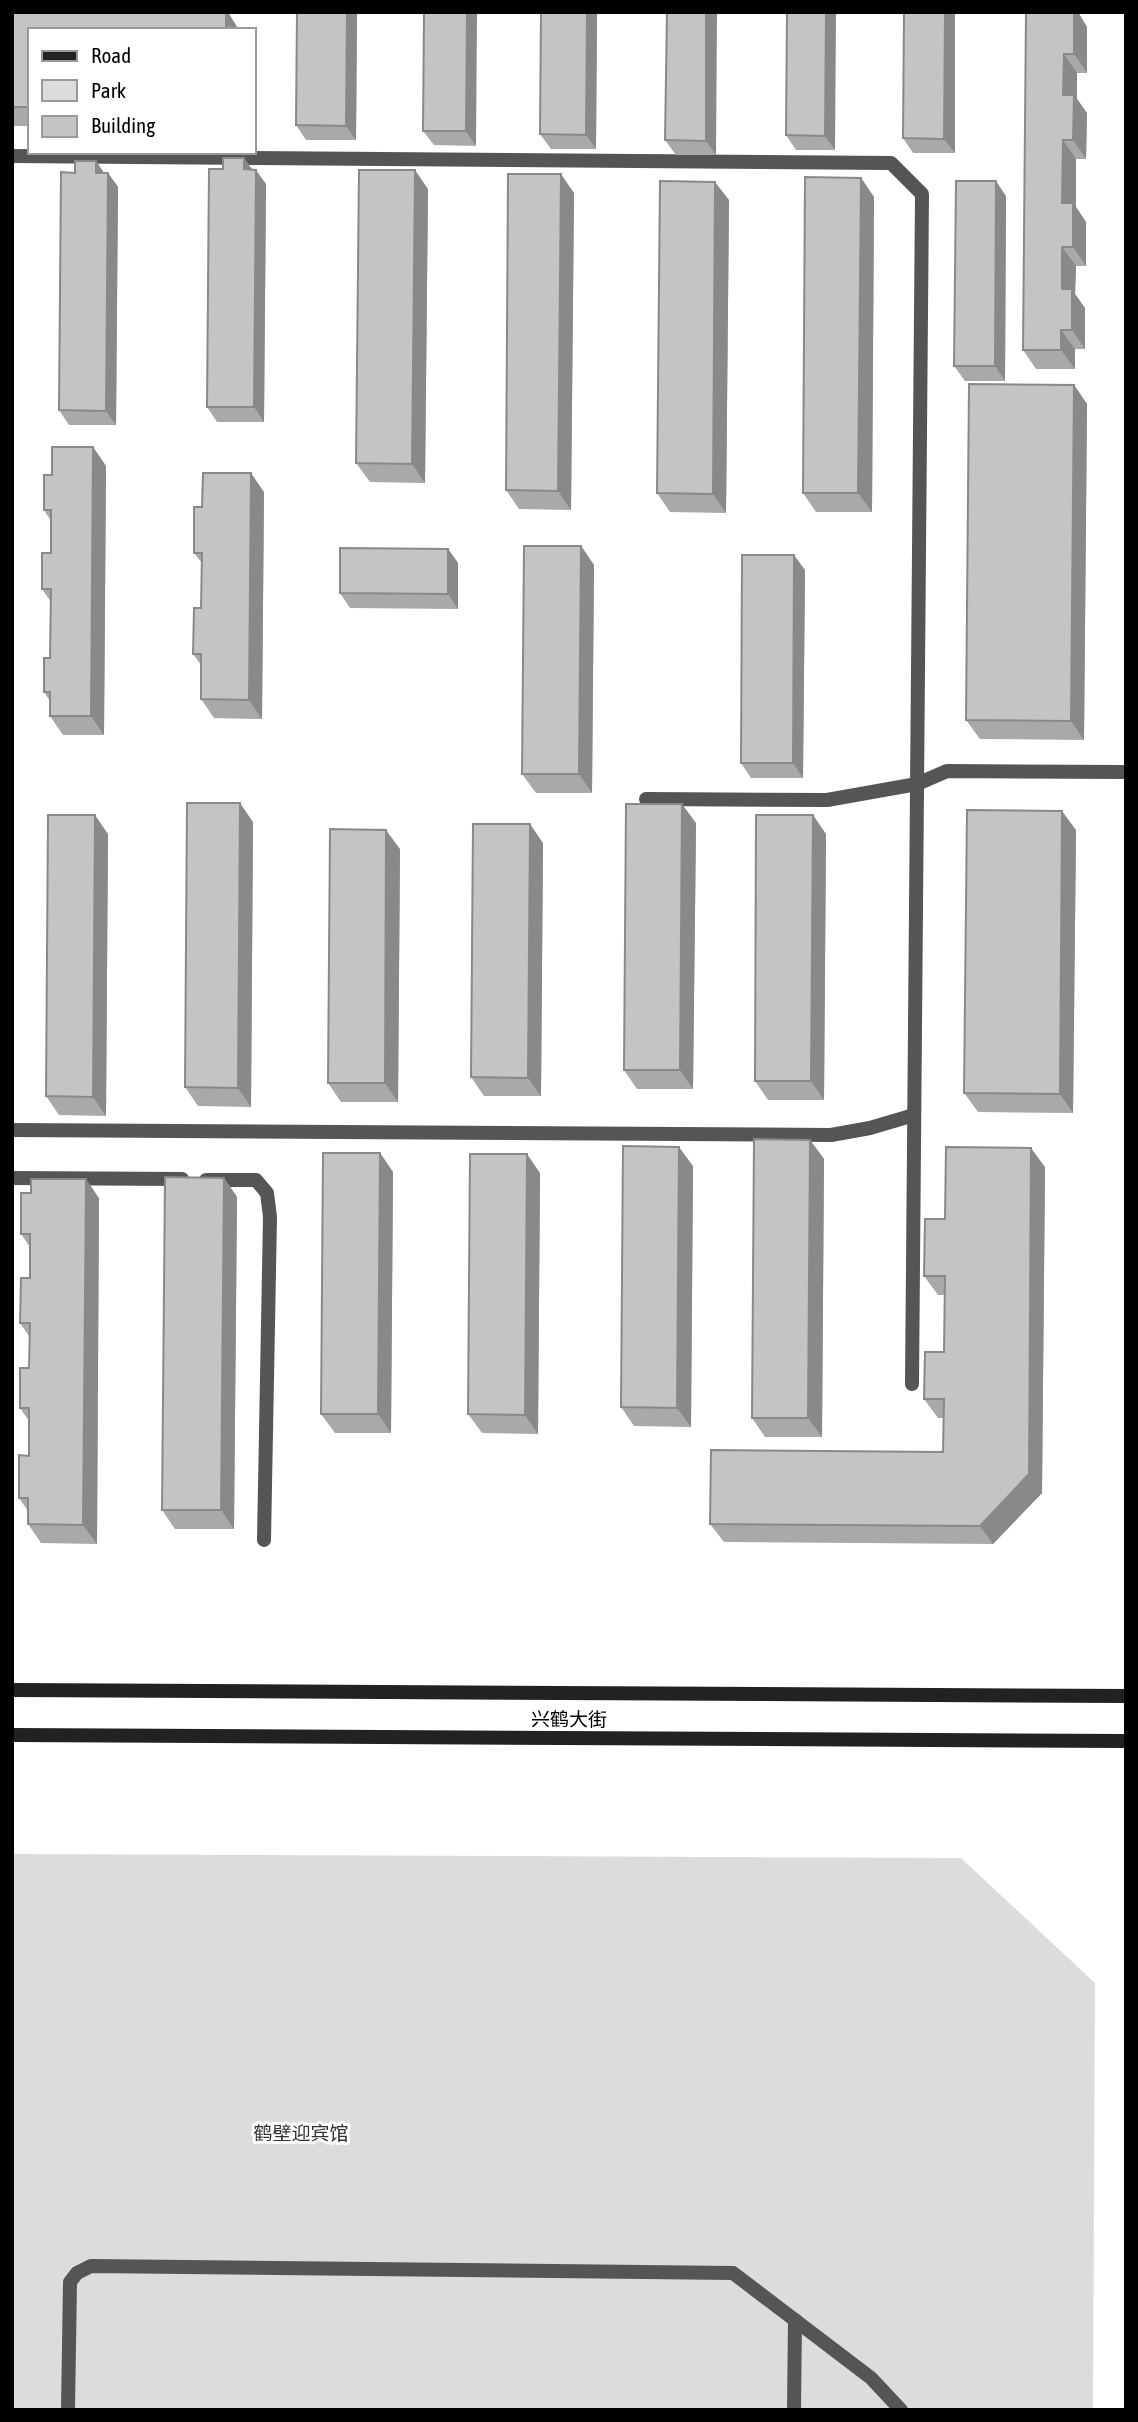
<svg xmlns="http://www.w3.org/2000/svg" width="1138" height="2422" viewBox="0 0 1138 2422" font-family="'Asap Condensed','Noto Sans SC',sans-serif">
  <style>
    .park { fill: #dcdcdc }
    .lines { fill: none; stroke-linecap: round; stroke-linejoin: round }
    .lane { stroke: #555; stroke-width: 14 }
    .secondary { stroke: #222; stroke-width: 14 }
    .wall { fill: #a9a9a9 }
    .shaded-wall { fill: #898989 }
    .building { fill: #c4c4c4; stroke: #898989; stroke-width: 2 }
    .labels { text-anchor: middle; stroke-width: 6; stroke-linejoin: round; paint-order: stroke }
    .street-label { font-size: 19px; fill: #000; stroke: #fff }
    .park-label { font-size: 19px; fill: #333; stroke: #fff }
  </style>
  <rect width="100%" height="100%" fill="#fff"/>
  <path class="park" d="M 12,1854 L 961,1858 L 1095,1983 L 1093,2410 L 12,2410 Z"/>
  <g class="lines">
    <g class="lane">
      <path d="M 12,156 L 891,163 L 922,194 L 912,1384"/>
      <path d="M 646,799 L 827,800 L 917,784 L 947,771 L 1126,772"/>
      <path d="M 12,1130 L 831,1135 L 870,1128 L 914,1115"/>
      <path d="M 12,1178 L 182,1179"/>
      <path d="M 206,1180 L 256,1180 L 267,1193 L 270,1217 L 264,1540"/>
      <path d="M 68,2410 L 70,2282 L 77,2273 L 91,2266 L 733,2273 L 871,2378 L 901,2410"/>
      <path d="M 794,2410 L 795,2320"/>
    </g>
    <g class="secondary">
      <path d="M 12,1690 L 1126,1696"/>
      <path d="M 12,1735 L 1126,1741"/>
    </g>
  </g>
  <g class="wall">
    <path d="M 12,12 L 239,28 L 239,30 L 30,30 L 30,126 L 12,126 Z"/>
    <path d="M 297,12 L 357,12 L 356,140 L 306,140 L 296,125 Z"/>
    <path d="M 424,12 L 476,146 L 434,145 L 423,131 Z"/>
    <path d="M 541,12 L 597,12 L 596,149 L 551,149 L 540,134 Z"/>
    <path d="M 667,12 L 716,155 L 676,155 L 665,140 Z"/>
    <path d="M 787,12 L 835,150 L 796,150 L 786,135 Z"/>
    <path d="M 904,12 L 955,153 L 913,153 L 903,138 Z"/>
    <path d="M 1026,12 L 1078,12 L 1087,27 L 1087,73 L 1077,73 L 1077,99 L 1087,113 L 1086,159 L 1076,159 L 1076,207 L 1086,222 L 1086,266 L 1076,266 L 1075,294 L 1085,308 L 1085,349 L 1075,349 L 1075,369 L 1036,369 L 1023,350 Z"/>
    <path d="M 244,158 L 252,169 L 266,184 L 264,422 L 217,422 L 207,407 L 223,169 Z"/>
    <path d="M 96,161 L 104,173 L 108,173 L 118,187 L 116,425 L 69,425 L 59,410 L 75,173 Z"/>
    <path d="M 861,178 L 874,197 L 872,512 L 816,512 L 803,493 Z"/>
    <path d="M 428,189 L 425,483 L 370,482 L 356,463 Z"/>
    <path d="M 574,193 L 571,510 L 519,509 L 506,490 Z"/>
    <path d="M 1006,196 L 1005,381 L 965,381 L 954,366 Z"/>
    <path d="M 729,200 L 726,513 L 670,512 L 657,493 Z"/>
    <path d="M 1074,385 L 1087,404 L 1084,740 L 980,739 L 966,720 Z"/>
    <path d="M 93,447 L 106,466 L 104,735 L 63,735 L 50,716 L 50,701 L 44,692 L 50,658 L 51,602 L 42,589 L 51,553 L 51,521 L 44,510 L 52,475 Z"/>
    <path d="M 264,492 L 262,719 L 214,718 L 201,699 L 201,665 L 193,654 L 201,608 L 202,563 L 194,553 L 202,507 Z"/>
    <path d="M 581,546 L 594,565 L 592,793 L 536,793 L 522,774 Z"/>
    <path d="M 448,549 L 458,563 L 458,609 L 350,608 L 340,593 Z"/>
    <path d="M 805,570 L 803,778 L 751,778 L 741,763 Z"/>
    <path d="M 253,822 L 251,1107 L 198,1106 L 185,1087 Z"/>
    <path d="M 696,823 L 693,1089 L 637,1089 L 624,1070 Z"/>
    <path d="M 1076,830 L 1073,1113 L 978,1112 L 964,1093 Z"/>
    <path d="M 108,834 L 106,1116 L 59,1115 L 46,1096 Z"/>
    <path d="M 826,834 L 824,1100 L 768,1100 L 755,1081 Z"/>
    <path d="M 543,843 L 541,1096 L 484,1096 L 471,1077 Z"/>
    <path d="M 400,849 L 398,1102 L 341,1102 L 328,1083 Z"/>
    <path d="M 810,1140 L 824,1159 L 822,1437 L 765,1437 L 752,1418 Z"/>
    <path d="M 380,1153 L 393,1172 L 391,1433 L 335,1433 L 321,1414 Z"/>
    <path d="M 693,1166 L 691,1427 L 634,1426 L 621,1407 Z"/>
    <path d="M 1045,1167 L 1042,1493 L 993,1544 L 724,1542 L 710,1524 L 943,1452 L 943,1418 L 938,1418 L 924,1399 L 944,1352 L 944,1295 L 938,1295 L 924,1276 L 945,1219 Z"/>
    <path d="M 540,1173 L 538,1434 L 482,1433 L 468,1414 Z"/>
    <path d="M 224,1178 L 237,1197 L 234,1529 L 175,1529 L 162,1510 Z"/>
    <path d="M 99,1198 L 97,1544 L 41,1543 L 28,1524 L 28,1511 L 19,1498 L 29,1456 L 29,1421 L 20,1408 L 29,1368 L 29,1336 L 20,1323 L 30,1278 L 30,1247 L 21,1234 Z"/>
  </g>
  <g class="shaded-wall">
    <path d="M 226,12 L 228,12 L 239,30 L 226,30 Z"/>
    <path d="M 347,12 L 357,12 L 356,140 L 346,126 Z"/>
    <path d="M 467,12 L 477,12 L 476,146 L 466,131 Z"/>
    <path d="M 587,12 L 597,12 L 596,149 L 586,135 Z"/>
    <path d="M 706,12 L 717,12 L 716,155 L 706,141 Z"/>
    <path d="M 826,12 L 836,12 L 835,150 L 825,136 Z"/>
    <path d="M 945,12 L 955,12 L 955,153 L 944,139 Z"/>
    <path d="M 1067,12 L 1078,12 L 1087,27 L 1087,73 L 1074,54 Z"/>
    <path d="M 1064,54 L 1077,73 L 1077,99 L 1087,113 L 1086,159 L 1073,140 L 1063,95 Z"/>
    <path d="M 1063,140 L 1076,159 L 1076,207 L 1086,222 L 1086,266 L 1073,247 L 1062,203 Z"/>
    <path d="M 244,158 L 254,173 L 244,169 Z"/>
    <path d="M 96,161 L 106,176 L 96,173 Z"/>
    <path d="M 256,170 L 266,184 L 264,422 L 254,407 Z"/>
    <path d="M 415,170 L 428,189 L 425,483 L 412,464 Z"/>
    <path d="M 108,173 L 118,187 L 116,425 L 106,411 Z"/>
    <path d="M 561,174 L 574,193 L 571,510 L 558,491 Z"/>
    <path d="M 861,178 L 874,197 L 872,512 L 858,493 Z"/>
    <path d="M 996,181 L 1006,196 L 1005,381 L 995,366 Z"/>
    <path d="M 715,182 L 729,200 L 726,513 L 713,494 Z"/>
    <path d="M 1062,247 L 1076,266 L 1075,294 L 1085,308 L 1085,349 L 1072,330 L 1062,289 Z"/>
    <path d="M 1061,330 L 1075,349 L 1075,369 L 1061,350 Z"/>
    <path d="M 1074,385 L 1087,404 L 1084,740 L 1071,721 Z"/>
    <path d="M 93,447 L 106,466 L 104,735 L 91,716 Z"/>
    <path d="M 251,473 L 264,492 L 262,719 L 249,700 Z"/>
    <path d="M 581,546 L 594,565 L 592,793 L 579,774 Z"/>
    <path d="M 448,549 L 458,563 L 458,609 L 448,594 Z"/>
    <path d="M 794,555 L 805,570 L 803,778 L 793,763 Z"/>
    <path d="M 240,803 L 253,822 L 251,1107 L 238,1088 Z"/>
    <path d="M 682,804 L 696,823 L 693,1089 L 680,1070 Z"/>
    <path d="M 1062,811 L 1076,830 L 1073,1113 L 1060,1094 Z"/>
    <path d="M 95,815 L 108,834 L 106,1116 L 93,1097 Z"/>
    <path d="M 813,815 L 826,834 L 824,1100 L 811,1081 Z"/>
    <path d="M 530,824 L 543,843 L 541,1096 L 528,1078 Z"/>
    <path d="M 386,830 L 400,849 L 398,1102 L 385,1083 Z"/>
    <path d="M 810,1140 L 824,1159 L 822,1437 L 808,1418 Z"/>
    <path d="M 679,1147 L 693,1166 L 691,1427 L 677,1408 Z"/>
    <path d="M 1031,1148 L 1045,1167 L 1042,1493 L 993,1544 L 980,1526 Z"/>
    <path d="M 380,1153 L 393,1172 L 391,1433 L 378,1414 Z"/>
    <path d="M 527,1154 L 540,1173 L 538,1434 L 525,1415 Z"/>
    <path d="M 224,1178 L 237,1197 L 234,1529 L 221,1510 Z"/>
    <path d="M 86,1179 L 99,1198 L 97,1544 L 83,1525 Z"/>
  </g>
  <g class="building">
    <path d="M 12,12 L 226,12 L 226,30 L 30,30 L 30,107 L 12,107 Z"/>
    <path d="M 297,12 L 347,12 L 346,126 L 296,125 Z"/>
    <path d="M 424,12 L 467,12 L 466,131 L 423,131 Z"/>
    <path d="M 541,12 L 587,12 L 586,135 L 540,134 Z"/>
    <path d="M 667,12 L 706,12 L 706,141 L 665,140 Z"/>
    <path d="M 787,12 L 826,12 L 825,136 L 786,135 Z"/>
    <path d="M 904,12 L 945,12 L 944,139 L 903,138 Z"/>
    <path d="M 1026,12 L 1074,12 L 1074,54 L 1064,54 L 1063,95 L 1074,95 L 1073,140 L 1063,140 L 1062,203 L 1073,203 L 1073,247 L 1062,247 L 1062,289 L 1072,289 L 1072,330 L 1061,330 L 1061,350 L 1023,350 Z"/>
    <path d="M 223,158 L 244,158 L 244,169 L 256,170 L 254,407 L 207,407 L 209,169 L 223,169 Z"/>
    <path d="M 75,161 L 96,161 L 96,173 L 108,173 L 106,411 L 59,410 L 61,172 L 75,173 Z"/>
    <path d="M 359,170 L 415,170 L 412,464 L 356,463 Z"/>
    <path d="M 508,174 L 561,174 L 558,491 L 506,490 Z"/>
    <path d="M 805,177 L 861,178 L 858,493 L 803,493 Z"/>
    <path d="M 660,181 L 715,182 L 713,494 L 657,493 Z"/>
    <path d="M 956,181 L 996,181 L 995,366 L 954,366 Z"/>
    <path d="M 969,384 L 1074,385 L 1071,721 L 966,720 Z"/>
    <path d="M 52,447 L 93,447 L 91,716 L 50,716 L 50,692 L 44,692 L 44,658 L 50,658 L 51,589 L 42,589 L 42,553 L 51,553 L 51,510 L 44,510 L 44,475 L 52,475 Z"/>
    <path d="M 203,473 L 251,473 L 249,700 L 201,699 L 201,654 L 193,654 L 194,608 L 201,608 L 202,553 L 194,553 L 194,507 L 202,507 Z"/>
    <path d="M 524,546 L 581,546 L 579,774 L 522,774 Z"/>
    <path d="M 340,548 L 448,549 L 448,594 L 340,593 Z"/>
    <path d="M 742,555 L 794,555 L 793,763 L 741,763 Z"/>
    <path d="M 187,803 L 240,803 L 238,1088 L 185,1087 Z"/>
    <path d="M 626,804 L 682,804 L 680,1070 L 624,1070 Z"/>
    <path d="M 967,810 L 1062,811 L 1060,1094 L 964,1093 Z"/>
    <path d="M 48,815 L 95,815 L 93,1097 L 46,1096 Z"/>
    <path d="M 756,815 L 813,815 L 811,1081 L 755,1081 Z"/>
    <path d="M 473,824 L 530,824 L 528,1078 L 471,1077 Z"/>
    <path d="M 330,829 L 386,830 L 385,1083 L 328,1083 Z"/>
    <path d="M 754,1139 L 810,1140 L 808,1418 L 752,1418 Z"/>
    <path d="M 623,1146 L 679,1147 L 677,1408 L 621,1407 Z"/>
    <path d="M 946,1147 L 1031,1148 L 1029,1474 L 980,1526 L 710,1524 L 711,1450 L 943,1452 L 944,1399 L 924,1399 L 925,1352 L 944,1352 L 945,1276 L 924,1276 L 925,1219 L 945,1219 Z"/>
    <path d="M 323,1153 L 380,1153 L 378,1414 L 321,1414 Z"/>
    <path d="M 470,1154 L 527,1154 L 525,1415 L 468,1414 Z"/>
    <path d="M 165,1177 L 224,1178 L 221,1510 L 162,1510 Z"/>
    <path d="M 31,1179 L 86,1179 L 83,1525 L 28,1524 L 28,1498 L 19,1498 L 19,1455 L 29,1456 L 29,1408 L 20,1408 L 20,1368 L 29,1368 L 30,1323 L 20,1323 L 21,1278 L 30,1278 L 30,1234 L 21,1234 L 21,1193 L 31,1193 Z"/>
  </g>
  <g class="labels">
    <g class="street-label">
      <text x="569" y="1726">兴鹤大街</text>
    </g>
    <g class="park-label">
      <text x="301" y="2140">鹤壁迎宾馆</text>
    </g>
  </g>
  <rect width="1138" height="2422" fill="none" stroke="#000000" stroke-width="28"/>
  <rect x="28" y="28" width="228" height="126" fill="#ffffff" stroke="#999999" stroke-width="2"/>
  <rect x="42" y="51" width="35" height="10" fill="#222222" stroke="#999999" stroke-width="2"/>
  <text x="91" y="63" font-size="21" fill="#000000">Road</text>
  <rect x="42" y="80" width="35" height="21" fill="#dcdcdc" stroke="#999999" stroke-width="2"/>
  <text x="91" y="98" font-size="21" fill="#000000">Park</text>
  <rect x="42" y="116" width="35" height="21" fill="#c4c4c4" stroke="#999999" stroke-width="2"/>
  <text x="91" y="133" font-size="21" fill="#000000">Building</text>
</svg>
